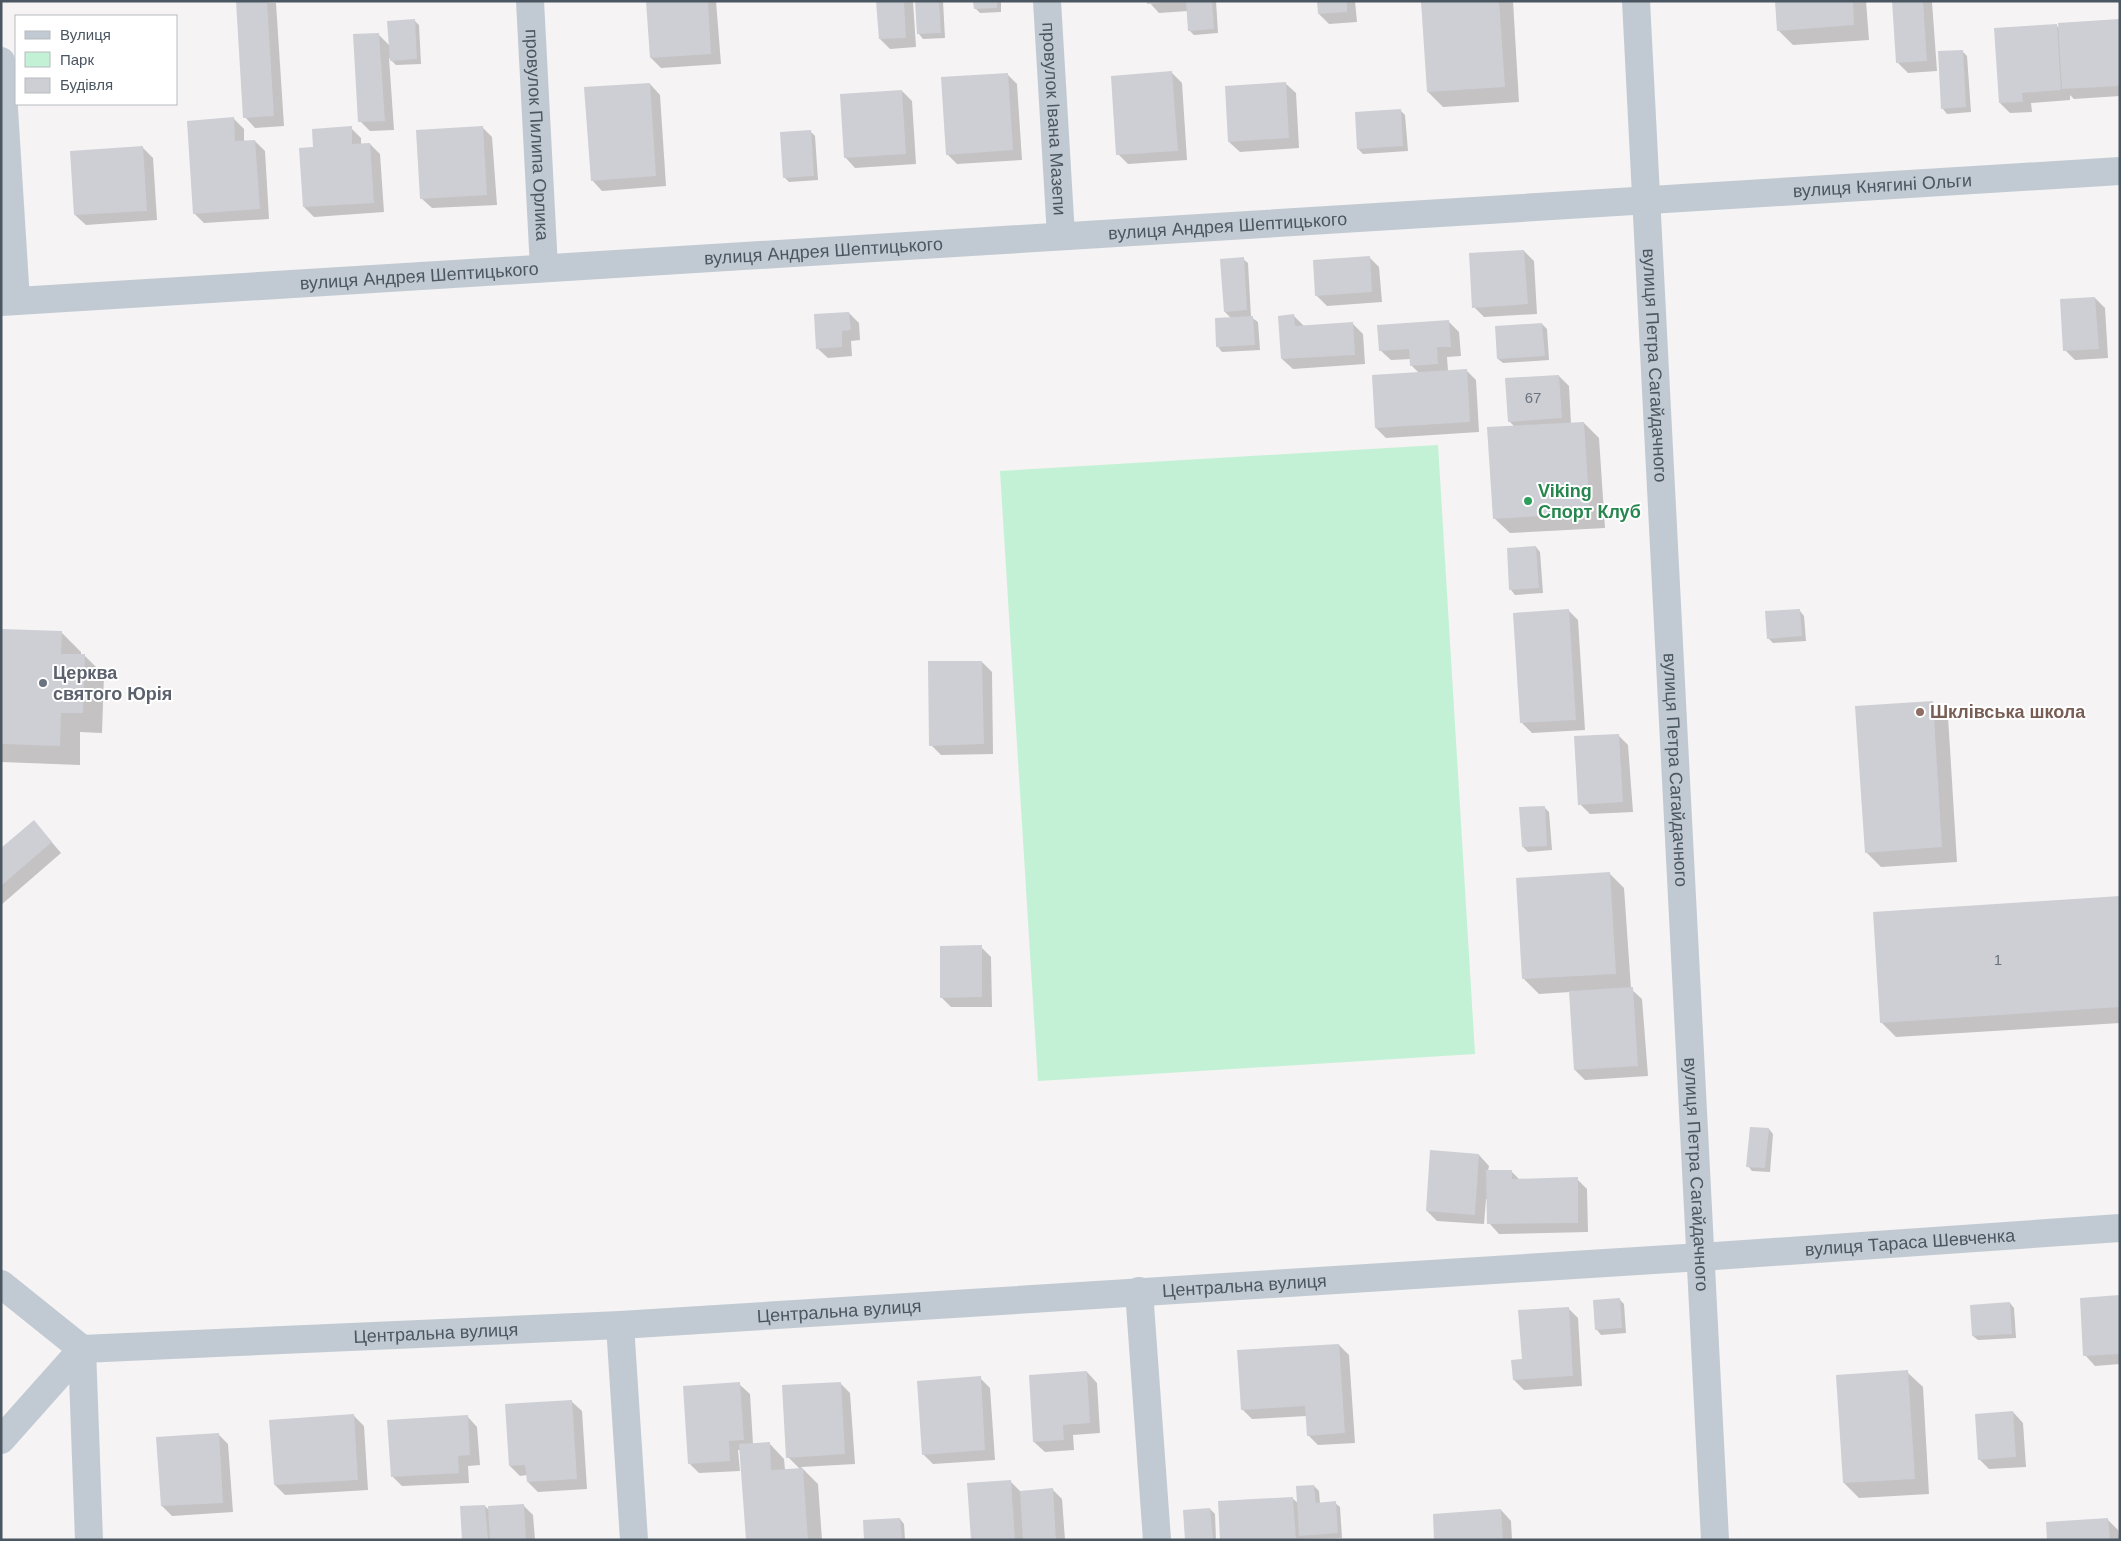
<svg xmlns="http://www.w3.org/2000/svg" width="2121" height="1541" viewBox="0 0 2121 1541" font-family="Helvetica,sans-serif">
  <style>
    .green { fill: #c3f1d5 }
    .shadow { fill: #0003 }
    .building { fill: #cdcfd5 }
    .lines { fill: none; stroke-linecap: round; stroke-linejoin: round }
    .minor { stroke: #c1cad2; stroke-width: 28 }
    .tertiary { stroke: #c1cad2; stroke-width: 28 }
    .leisure-dot { fill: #2e9e5b; stroke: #fff; stroke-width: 2 }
    .worship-dot { fill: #6b7280; stroke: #fff; stroke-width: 2 }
    .education-dot { fill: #8d6e63; stroke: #fff; stroke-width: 2 }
    .labels { text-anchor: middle; stroke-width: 4; stroke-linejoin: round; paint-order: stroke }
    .number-label { font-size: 15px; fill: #6b747e }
    .street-label { font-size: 18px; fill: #4a5661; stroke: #fff }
    .leisure-label { font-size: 18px; font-weight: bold; fill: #27864d; stroke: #fff; text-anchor: start }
    .worship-label { font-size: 18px; font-weight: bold; fill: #5b616d; stroke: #fff; text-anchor: start }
    .education-label { font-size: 18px; font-weight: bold; fill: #785e54; stroke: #fff; text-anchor: start }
  </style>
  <rect width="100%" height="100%" fill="#f5f3f3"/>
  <path class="green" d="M 1438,445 L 1475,1054 L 1038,1081 L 1000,471 Z"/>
  <g class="shadow">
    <path d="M 237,1 L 276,3 L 284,126 L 255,128 L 245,117 Z"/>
    <path d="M 647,1 L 716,1 L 721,64 L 661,68 L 651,58 Z"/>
    <path d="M 878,1 L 913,1 L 916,47 L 890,49 L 880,39 Z"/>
    <path d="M 916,1 L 943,1 L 945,38 L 923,39 L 919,34 Z"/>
    <path d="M 975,1 L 1001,1 L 1001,12 L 980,13 L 975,8 Z"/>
    <path d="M 1148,1 L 1216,1 L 1218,33 L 1194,35 L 1189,30 L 1188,11 L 1159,13 Z"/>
    <path d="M 1319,1 L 1355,1 L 1357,22 L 1329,24 L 1319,14 Z"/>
    <path d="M 1422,1 L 1513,1 L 1519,102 L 1443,107 L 1428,92 Z"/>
    <path d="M 1776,1 L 1866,1 L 1869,40 L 1793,45 L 1778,30 Z"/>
    <path d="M 1894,1 L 1932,2 L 1937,71 L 1908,73 L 1898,63 Z"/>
    <path d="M 414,20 L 419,25 L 421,64 L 396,65 L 389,58 L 394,130 L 370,131 L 360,121 L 378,34 L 390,46 Z"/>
    <path d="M 2120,20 L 2120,96 L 2074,99 L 2070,95 L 2070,100 L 2031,103 L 2032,112 L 2010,113 L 2000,103 L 2056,25 L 2060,29 Z"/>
    <path d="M 1962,51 L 1967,56 L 1971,112 L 1947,114 L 1943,109 Z"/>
    <path d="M 1172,73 L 1182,83 L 1187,160 L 1128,164 L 1118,154 Z"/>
    <path d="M 1007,74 L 1017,84 L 1022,160 L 957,164 L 947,154 Z"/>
    <path d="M 1285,83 L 1296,93 L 1299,148 L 1240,152 L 1229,142 Z"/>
    <path d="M 650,84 L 660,95 L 666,186 L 602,191 L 592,180 Z"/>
    <path d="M 902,91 L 912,101 L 916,164 L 855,168 L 845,157 Z"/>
    <path d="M 1400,110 L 1405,115 L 1408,151 L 1363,154 L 1358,149 L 1356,113 Z"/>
    <path d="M 234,119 L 244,129 L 244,142 L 255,141 L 265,151 L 269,219 L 204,223 L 194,213 Z"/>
    <path d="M 482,127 L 492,137 L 497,205 L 432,208 L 421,198 Z"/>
    <path d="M 351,128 L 361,138 L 361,145 L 370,144 L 380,154 L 384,212 L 314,217 L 304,207 L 314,148 Z"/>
    <path d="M 810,131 L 815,136 L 818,180 L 789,182 L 784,177 Z"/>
    <path d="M 142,147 L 153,158 L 157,220 L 86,225 L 75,215 Z"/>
    <path d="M 1524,251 L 1534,261 L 1537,314 L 1484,317 L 1474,307 Z"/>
    <path d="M 1369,257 L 1379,267 L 1382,302 L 1327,306 L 1316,295 Z"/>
    <path d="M 1243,259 L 1248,263 L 1251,317 L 1258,322 L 1260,350 L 1222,352 L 1218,347 L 1231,318 L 1225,312 Z"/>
    <path d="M 2095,298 L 2105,308 L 2108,358 L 2075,360 L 2065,350 Z"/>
    <path d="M 849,313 L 859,323 L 860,340 L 851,341 L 852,356 L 828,358 L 817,348 Z"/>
    <path d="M 1294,316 L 1304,326 L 1353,324 L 1363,334 L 1365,364 L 1293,369 L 1282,359 Z"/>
    <path d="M 1449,322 L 1459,332 L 1461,356 L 1447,357 L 1448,371 L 1466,370 L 1476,380 L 1479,432 L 1386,438 L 1376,428 L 1419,373 L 1411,365 L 1411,359 L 1391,360 L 1380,350 Z"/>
    <path d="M 1542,324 L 1547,329 L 1549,360 L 1503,363 L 1498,359 Z"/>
    <path d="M 1559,376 L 1569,386 L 1571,424 L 1584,423 L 1599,438 L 1605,528 L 1510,533 L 1494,518 L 1515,427 L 1509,421 Z"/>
    <path d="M 1536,547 L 1540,552 L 1543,593 L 1515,595 L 1511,590 Z"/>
    <path d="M 1568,610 L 1578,620 L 1585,730 L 1532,733 L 1522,723 Z"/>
    <path d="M 1800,611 L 1804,616 L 1806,641 L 1773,643 L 1768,638 Z"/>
    <path d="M 1,630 L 61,632 L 81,652 L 81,655 L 84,655 L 104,675 L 102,733 L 80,732 L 80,765 L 1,762 Z"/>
    <path d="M 982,662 L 992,672 L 993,754 L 941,755 L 931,745 Z"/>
    <path d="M 1932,702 L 1948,717 L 1957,862 L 1881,867 L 1866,852 Z"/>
    <path d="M 1618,735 L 1628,745 L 1633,812 L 1590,814 L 1580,804 Z"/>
    <path d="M 1544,807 L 1549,812 L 1552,850 L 1528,852 L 1523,847 Z"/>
    <path d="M 43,832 L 61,853 L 1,905 L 1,850 Z"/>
    <path d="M 1609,873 L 1624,888 L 1631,989 L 1642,999 L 1648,1076 L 1585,1080 L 1575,1070 L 1570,992 L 1539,994 L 1524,979 L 1517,879 Z"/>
    <path d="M 2120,897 L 2120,1023 L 1896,1037 L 1881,1022 Z"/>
    <path d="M 981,947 L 991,957 L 992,1007 L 951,1007 L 941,997 Z"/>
    <path d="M 1769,1129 L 1773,1134 L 1770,1172 L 1752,1171 L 1748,1166 Z"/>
    <path d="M 1479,1155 L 1489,1166 L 1488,1171 L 1511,1171 L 1520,1180 L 1577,1179 L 1587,1189 L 1588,1232 L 1499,1234 L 1489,1223 L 1488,1199 L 1486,1199 L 1484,1224 L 1437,1221 L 1427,1211 Z"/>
    <path d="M 2120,1296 L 2120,1364 L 2095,1366 L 2085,1355 Z"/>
    <path d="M 1619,1299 L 1624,1304 L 1626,1333 L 1601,1335 L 1597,1330 Z"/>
    <path d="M 2010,1303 L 2014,1308 L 2016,1338 L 1978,1340 L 1973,1336 Z"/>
    <path d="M 1568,1308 L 1578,1318 L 1582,1386 L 1524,1390 L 1514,1380 L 1523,1360 Z"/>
    <path d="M 1339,1345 L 1349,1355 L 1355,1443 L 1318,1445 L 1308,1435 L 1307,1416 L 1252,1419 L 1242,1409 Z"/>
    <path d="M 1087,1372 L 1097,1383 L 1100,1433 L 1073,1435 L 1074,1450 L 1045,1452 L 1034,1442 Z"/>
    <path d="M 1907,1372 L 1923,1387 L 1929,1494 L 1859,1498 L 1844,1483 L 1837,1376 Z"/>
    <path d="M 980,1378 L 990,1388 L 995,1460 L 933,1464 L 923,1454 Z"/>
    <path d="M 840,1383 L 850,1393 L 855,1464 L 801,1467 L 818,1484 L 822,1540 L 747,1540 L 741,1450 L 738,1450 L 740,1471 L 699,1473 L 689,1463 L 739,1384 L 750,1394 L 753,1444 L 769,1443 L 784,1459 L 785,1470 L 800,1469 L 788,1457 Z"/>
    <path d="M 571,1401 L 582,1411 L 587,1489 L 538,1492 L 528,1482 L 527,1475 L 520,1476 L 510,1466 Z"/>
    <path d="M 2013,1412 L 2023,1423 L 2026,1467 L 1989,1469 L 1979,1459 Z"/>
    <path d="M 354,1416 L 364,1426 L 368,1490 L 285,1495 L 275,1485 Z"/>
    <path d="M 467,1416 L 477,1427 L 480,1465 L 468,1466 L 469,1483 L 402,1486 L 392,1476 Z"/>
    <path d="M 218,1434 L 228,1444 L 233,1512 L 172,1516 L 162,1506 L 158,1438 Z"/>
    <path d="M 1010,1481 L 1021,1492 L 1052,1489 L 1062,1499 L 1065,1540 L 972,1540 Z"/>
    <path d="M 1314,1486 L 1319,1491 L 1320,1504 L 1335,1503 L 1340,1507 L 1342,1538 L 1222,1540 L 1292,1498 L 1299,1504 Z"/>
    <path d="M 523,1505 L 533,1515 L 535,1540 L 463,1540 L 485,1506 L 489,1510 Z"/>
    <path d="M 1210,1509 L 1215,1514 L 1216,1540 L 1187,1540 Z"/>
    <path d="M 1501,1510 L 1511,1521 L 1512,1540 L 1436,1540 Z"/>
    <path d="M 900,1519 L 904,1524 L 905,1540 L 865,1540 Z"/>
    <path d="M 2108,1520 L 2118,1530 L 2119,1540 L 2049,1540 Z"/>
  </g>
  <g class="building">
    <path d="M 236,1 L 267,1 L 274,116 L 243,118 Z"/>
    <path d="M 646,1 L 708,1 L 711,54 L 650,58 Z"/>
    <path d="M 876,1 L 904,1 L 906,38 L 879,39 Z"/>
    <path d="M 915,1 L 939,1 L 941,33 L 917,34 Z"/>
    <path d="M 973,1 L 997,1 L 997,8 L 974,9 Z"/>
    <path d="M 1147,1 L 1161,1 L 1161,3 L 1147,4 Z"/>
    <path d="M 1186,1 L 1212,1 L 1214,29 L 1188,31 Z"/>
    <path d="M 1317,1 L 1347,1 L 1347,12 L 1318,14 Z"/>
    <path d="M 1421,1 L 1499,1 L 1505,87 L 1427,92 Z"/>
    <path d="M 1775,1 L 1853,1 L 1854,25 L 1777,31 Z"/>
    <path d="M 1892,1 L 1923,1 L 1927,61 L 1896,63 Z"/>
    <path d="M 415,19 L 417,59 L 390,61 L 387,21 Z"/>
    <path d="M 2120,19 L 2120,86 L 2062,89 L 2058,23 Z"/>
    <path d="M 2057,24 L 2061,90 L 2022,93 L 2023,102 L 1999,103 L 1994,28 Z"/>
    <path d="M 379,33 L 385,121 L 358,122 L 353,34 Z"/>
    <path d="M 1963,50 L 1966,107 L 1941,109 L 1938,51 Z"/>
    <path d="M 1172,71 L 1178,151 L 1116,155 L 1111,76 Z"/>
    <path d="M 1008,73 L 1013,150 L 946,155 L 941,77 Z"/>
    <path d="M 1286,82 L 1289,138 L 1228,142 L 1225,86 Z"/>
    <path d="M 650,83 L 656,176 L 591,181 L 584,87 Z"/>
    <path d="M 902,90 L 906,154 L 844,158 L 840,94 Z"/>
    <path d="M 1401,109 L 1403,146 L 1357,149 L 1355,112 Z"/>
    <path d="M 234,117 L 235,141 L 255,140 L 260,209 L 193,214 L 187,121 Z"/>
    <path d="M 352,126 L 352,144 L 370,143 L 374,203 L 303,207 L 299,148 L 313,147 L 312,129 Z"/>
    <path d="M 483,126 L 487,195 L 420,199 L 416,130 Z"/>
    <path d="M 811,130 L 814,176 L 783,178 L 780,132 Z"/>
    <path d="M 143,146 L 147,211 L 74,215 L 70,151 Z"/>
    <path d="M 1524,250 L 1528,304 L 1472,308 L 1469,253 Z"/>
    <path d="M 1370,256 L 1372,292 L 1315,296 L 1313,260 Z"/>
    <path d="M 1244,257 L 1247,310 L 1224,312 L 1220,259 Z"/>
    <path d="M 2095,297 L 2099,349 L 2063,351 L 2060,299 Z"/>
    <path d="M 849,312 L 851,330 L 842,331 L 842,347 L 816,349 L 814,314 Z"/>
    <path d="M 1294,314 L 1295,326 L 1353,322 L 1355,355 L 1281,359 L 1278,316 Z"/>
    <path d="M 1253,316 L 1255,345 L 1216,347 L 1215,318 Z"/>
    <path d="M 1449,320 L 1451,347 L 1437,347 L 1438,364 L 1410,366 L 1409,349 L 1379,351 L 1377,325 Z"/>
    <path d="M 1542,323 L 1545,356 L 1497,359 L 1495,326 Z"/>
    <path d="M 1467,369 L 1470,422 L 1375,428 L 1372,375 Z"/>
    <path d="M 1559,375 L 1562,418 L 1508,422 L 1505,378 Z"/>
    <path d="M 1584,422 L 1590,513 L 1493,519 L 1487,427 Z"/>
    <path d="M 1536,546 L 1539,588 L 1509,590 L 1507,548 Z"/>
    <path d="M 1569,609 L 1576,720 L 1520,723 L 1513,613 Z"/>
    <path d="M 1800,609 L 1802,636 L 1767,639 L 1765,611 Z"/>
    <path d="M 1,629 L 62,631 L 61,654 L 85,654 L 83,713 L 61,713 L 60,746 L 1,744 Z"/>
    <path d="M 928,661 L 982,661 L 984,744 L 929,746 Z"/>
    <path d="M 1933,701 L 1942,847 L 1865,853 L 1855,706 Z"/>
    <path d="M 1619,734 L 1623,802 L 1578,805 L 1574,736 Z"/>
    <path d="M 1545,806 L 1547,846 L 1522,847 L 1519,807 Z"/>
    <path d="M 34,820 L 52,842 L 1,886 L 1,848 Z"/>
    <path d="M 1610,872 L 1616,974 L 1522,979 L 1516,878 Z"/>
    <path d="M 2120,896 L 2120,1007 L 1880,1023 L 1873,912 Z"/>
    <path d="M 982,945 L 982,997 L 940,998 L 940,946 Z"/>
    <path d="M 1633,987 L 1638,1066 L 1574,1070 L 1569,991 Z"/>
    <path d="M 1750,1127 L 1769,1128 L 1765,1168 L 1746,1167 Z"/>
    <path d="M 1430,1150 L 1479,1154 L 1475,1215 L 1426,1211 Z"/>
    <path d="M 1486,1170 L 1512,1170 L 1512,1179 L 1578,1177 L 1578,1223 L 1487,1224 Z"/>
    <path d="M 2120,1295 L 2120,1354 L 2083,1356 L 2080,1298 Z"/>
    <path d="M 1620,1298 L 1622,1328 L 1595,1330 L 1593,1300 Z"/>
    <path d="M 2010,1302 L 2012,1334 L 1972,1336 L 1970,1305 Z"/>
    <path d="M 1569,1307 L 1573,1376 L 1513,1380 L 1511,1360 L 1522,1359 L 1518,1310 Z"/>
    <path d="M 1339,1344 L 1345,1433 L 1307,1436 L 1305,1406 L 1241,1410 L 1237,1350 Z"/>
    <path d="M 1908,1370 L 1915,1479 L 1843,1483 L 1836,1375 Z"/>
    <path d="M 1087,1371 L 1090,1423 L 1063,1425 L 1064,1440 L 1033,1442 L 1029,1375 Z"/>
    <path d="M 981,1376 L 985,1450 L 922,1455 L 917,1381 Z"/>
    <path d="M 740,1382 L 744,1440 L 729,1441 L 730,1461 L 688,1464 L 683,1386 Z"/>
    <path d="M 841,1382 L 845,1454 L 786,1458 L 782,1385 Z"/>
    <path d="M 572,1400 L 577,1479 L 527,1482 L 525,1465 L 509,1466 L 505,1404 Z"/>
    <path d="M 2013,1411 L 2016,1457 L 1978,1460 L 1975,1414 Z"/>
    <path d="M 354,1414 L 358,1480 L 274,1485 L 269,1420 Z"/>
    <path d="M 468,1415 L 470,1455 L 458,1456 L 459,1473 L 391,1477 L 387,1420 Z"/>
    <path d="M 219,1433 L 223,1503 L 161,1506 L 156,1437 Z"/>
    <path d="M 770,1442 L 771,1470 L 803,1468 L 808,1540 L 746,1540 L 739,1444 Z"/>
    <path d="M 1011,1480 L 1015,1540 L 971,1540 L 967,1483 Z"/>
    <path d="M 1314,1485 L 1316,1503 L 1336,1501 L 1338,1533 L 1299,1536 L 1296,1486 Z"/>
    <path d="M 1053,1488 L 1056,1540 L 1023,1540 L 1020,1491 Z"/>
    <path d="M 1293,1497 L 1296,1540 L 1220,1540 L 1218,1501 Z"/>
    <path d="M 524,1504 L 526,1540 L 490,1540 L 488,1506 Z"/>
    <path d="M 485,1505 L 488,1540 L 462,1540 L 460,1506 Z"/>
    <path d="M 1210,1508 L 1213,1540 L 1185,1540 L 1183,1510 Z"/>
    <path d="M 1501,1509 L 1503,1540 L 1434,1540 L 1433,1514 Z"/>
    <path d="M 900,1518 L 902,1540 L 864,1540 L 863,1520 Z"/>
    <path d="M 2108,1518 L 2110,1540 L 2047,1540 L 2046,1522 Z"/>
  </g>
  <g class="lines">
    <g class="minor">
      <path id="s1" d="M 530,1 L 544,268"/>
      <path id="s2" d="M 1047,1 L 1061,236"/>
      <path d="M 1,61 L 16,301"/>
      <path id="s3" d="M 1,302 L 2120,171"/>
      <path id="s4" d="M 1,1284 L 82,1349 L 620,1325 L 1701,1257 L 2120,1228"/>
      <path d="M 1139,1291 L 1157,1540"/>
      <path d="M 620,1325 L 634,1540"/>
      <path d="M 82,1349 L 89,1540"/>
      <path d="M 1,1440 L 82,1349"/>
    </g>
    <path class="tertiary" id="s5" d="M 1636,1 L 1715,1540"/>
  </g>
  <circle class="leisure-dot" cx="1528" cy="501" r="5"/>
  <circle class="worship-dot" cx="43" cy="683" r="5"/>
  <circle class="education-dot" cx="1920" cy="712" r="5"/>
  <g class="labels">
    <g class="number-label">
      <text x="1533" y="403">67</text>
      <text x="1998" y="965">1</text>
    </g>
    <g class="street-label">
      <text dy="6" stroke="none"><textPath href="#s2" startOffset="118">провулок Івана Мазепи</textPath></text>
      <text dy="6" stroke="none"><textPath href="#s1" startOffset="134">провулок Пилипа Орлика</textPath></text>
      <text dy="6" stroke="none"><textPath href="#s3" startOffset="1885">вулиця Княгині Ольги</textPath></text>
      <text dy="6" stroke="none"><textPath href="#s3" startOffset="1229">вулиця Андрея Шептицького</textPath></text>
      <text dy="6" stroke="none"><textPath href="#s3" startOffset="824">вулиця Андрея Шептицького</textPath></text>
      <text dy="6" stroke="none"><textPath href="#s3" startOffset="419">вулиця Андрея Шептицького</textPath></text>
      <text dy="6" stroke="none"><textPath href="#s5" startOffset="365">вулиця Петра Сагайдачного</textPath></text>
      <text dy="6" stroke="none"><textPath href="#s5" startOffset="770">вулиця Петра Сагайдачного</textPath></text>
      <text dy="6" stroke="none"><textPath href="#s5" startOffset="1175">вулиця Петра Сагайдачного</textPath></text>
      <text dy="6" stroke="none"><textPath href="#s4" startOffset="1935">вулиця Тараса Шевченка</textPath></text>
      <text dy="6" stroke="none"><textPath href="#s4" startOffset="1268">Центральна вулиця</textPath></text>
      <text dy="6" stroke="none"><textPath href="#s4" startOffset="862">Центральна вулиця</textPath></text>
      <text dy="6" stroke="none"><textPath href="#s4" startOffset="458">Центральна вулиця</textPath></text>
    </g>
    <g class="leisure-label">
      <text x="1538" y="497">Viking<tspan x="1538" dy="21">Спорт Клуб</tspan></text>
    </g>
    <g class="worship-label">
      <text x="53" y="679">Церква<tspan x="53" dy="21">святого Юрія</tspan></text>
    </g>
    <g class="education-label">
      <text x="1930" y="718">Шклівська школа</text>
    </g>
  </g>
  <rect width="2121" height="1541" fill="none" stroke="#4a5661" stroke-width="5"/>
  <rect x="15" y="15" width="162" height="90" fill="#ffffff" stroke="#b7bbc0"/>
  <rect x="25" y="31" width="25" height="8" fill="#c1cad2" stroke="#b7bbc0"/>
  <text x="60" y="40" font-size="15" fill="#4a5661">Вулиця</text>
  <rect x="25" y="52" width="25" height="15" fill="#c3f1d5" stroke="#b7bbc0"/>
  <text x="60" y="65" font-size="15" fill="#4a5661">Парк</text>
  <rect x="25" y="78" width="25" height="15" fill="#cdcfd5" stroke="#b7bbc0"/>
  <text x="60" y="90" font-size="15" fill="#4a5661">Будівля</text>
</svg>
